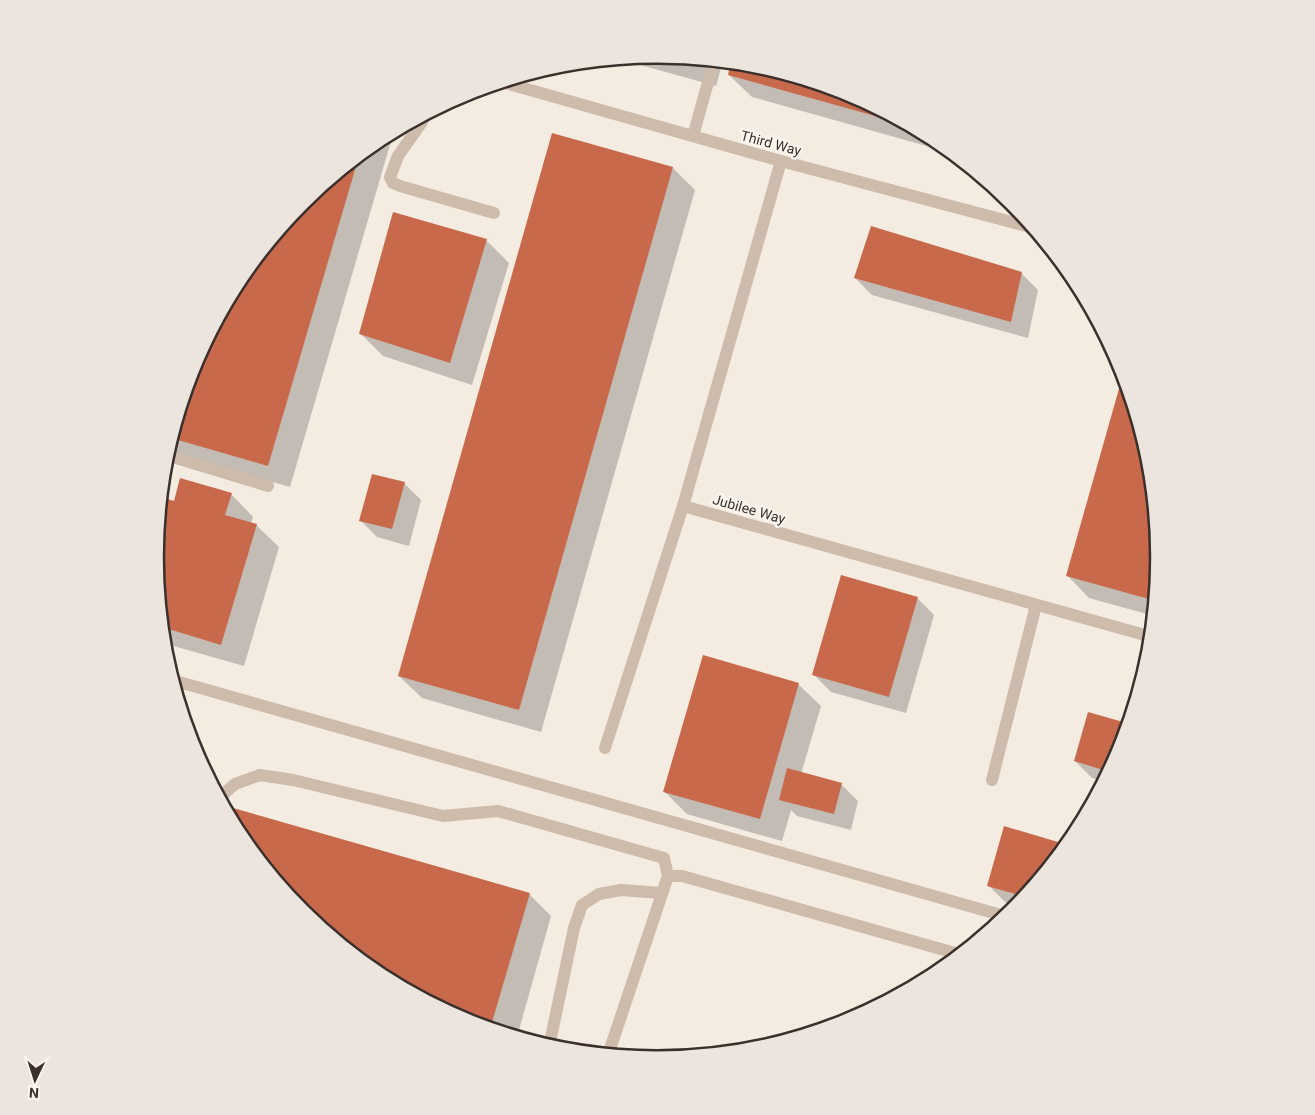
<svg xmlns="http://www.w3.org/2000/svg" width="1315" height="1115" viewBox="0 0 1315 1115" font-family="Roboto,sans-serif">
  <style>
    .shadow { fill: #0003 }
    .building { fill: #c8694b }
    .lines { fill: none; stroke-linecap: round; stroke-linejoin: round }
    .service { stroke: #cdbbac; stroke-width: 12 }
    .minor { stroke: #cdbbac; stroke-width: 12 }
    .labels { text-anchor: middle; stroke-width: 5; stroke-linejoin: round; paint-order: stroke }
    .street-label { font-size: 14px; fill: #3b302b; stroke: #fbf5ee }
    .rim { fill: none; stroke: #3b302b; stroke-width: 2.5 }
  </style>
  <rect width="100%" height="100%" fill="#f4ebe1"/>
  <g class="shadow">
    <path d="M 658,55 L 723,61 L 716,86 L 619,59 Z"/>
    <path d="M 733,62 L 756,65 L 850,93 L 937,140 L 955,154 L 752,97 L 729,75 Z"/>
    <path d="M 394,131 L 290,487 L 167,451 L 193,365 L 240,278 L 302,202 L 379,140 Z"/>
    <path d="M 673,168 L 695,190 L 541,732 L 422,698 L 399,676 Z"/>
    <path d="M 486,240 L 509,263 L 472,385 L 383,356 L 361,334 Z"/>
    <path d="M 1021,273 L 1038,290 L 1028,338 L 872,295 L 855,278 Z"/>
    <path d="M 1124,374 L 1150,460 L 1160,558 L 1154,616 L 1089,598 L 1067,575 Z"/>
    <path d="M 404,483 L 421,500 L 409,546 L 377,537 L 360,520 Z"/>
    <path d="M 231,494 L 253,517 L 251,523 L 256,525 L 279,547 L 244,666 L 163,643 L 155,557 L 161,499 L 174,503 Z"/>
    <path d="M 917,598 L 934,615 L 906,713 L 831,692 L 814,675 Z"/>
    <path d="M 798,684 L 821,706 L 801,774 L 841,784 L 858,801 L 851,830 L 797,816 L 791,810 L 782,841 L 687,814 L 664,791 Z"/>
    <path d="M 1122,750 L 1105,782 L 1092,778 L 1075,761 Z"/>
    <path d="M 231,820 L 529,894 L 551,916 L 517,1037 L 465,1022 L 378,975 L 302,913 L 240,836 Z"/>
    <path d="M 1005,828 L 1068,846 L 1018,906 L 1005,902 L 988,885 Z"/>
  </g>
  <g class="building">
    <path d="M 665,56 L 695,59 L 693,65 L 665,57 Z"/>
    <path d="M 731,62 L 756,65 L 850,93 L 911,126 L 728,75 Z"/>
    <path d="M 552,133 L 673,167 L 519,710 L 398,676 Z"/>
    <path d="M 359,156 L 268,466 L 171,438 L 193,365 L 240,278 L 302,202 Z"/>
    <path d="M 393,212 L 487,239 L 450,363 L 359,334 Z"/>
    <path d="M 871,226 L 1022,272 L 1011,322 L 854,278 Z"/>
    <path d="M 1124,371 L 1150,460 L 1160,558 L 1156,601 L 1066,576 Z"/>
    <path d="M 372,474 L 405,482 L 392,529 L 359,521 Z"/>
    <path d="M 180,478 L 232,493 L 225,515 L 257,524 L 221,645 L 162,627 L 155,557 L 161,497 L 174,501 Z"/>
    <path d="M 841,575 L 918,597 L 889,697 L 812,675 Z"/>
    <path d="M 703,655 L 799,683 L 760,819 L 663,792 Z"/>
    <path d="M 1088,712 L 1130,724 L 1122,750 L 1110,772 L 1074,761 Z"/>
    <path d="M 787,768 L 842,783 L 834,814 L 779,800 Z"/>
    <path d="M 233,808 L 530,893 L 490,1029 L 465,1022 L 378,975 L 302,913 L 240,836 L 230,819 Z"/>
    <path d="M 1004,826 L 1068,845 L 1026,897 L 987,886 Z"/>
  </g>
  <g class="lines">
    <g class="service">
      <path d="M 425,115 L 422,122 L 398,156 L 390,177 L 393,183 L 400,186 L 494,213"/>
      <path d="M 693,136 L 714,61"/>
      <path d="M 166,455 L 268,486"/>
      <path d="M 172,680 L 1008,917"/>
      <path d="M 605,748 L 683,506"/>
      <path d="M 992,780 L 1036,605"/>
      <path d="M 219,798 L 235,784 L 260,775 L 293,780 L 443,816 L 498,811 L 664,858 L 668,876"/>
      <path d="M 549,1047 L 574,928 L 582,905 L 599,894 L 621,890 L 661,893"/>
      <path d="M 608,1055 L 668,876 L 682,876 L 962,955"/>
    </g>
    <g class="minor">
      <path d="M 502,82 L 781,161 L 1034,228"/>
      <path d="M 781,161 L 683,506 L 1152,637"/>
    </g>
  </g>
  <g class="labels">
    <g class="street-label">
      <text transform="translate(771 143) rotate(15)" y="5">Third Way</text>
      <text transform="translate(749 509) rotate(16)" y="5">Jubilee Way</text>
    </g>
  </g>
  <path d="M0 0H1315V1115H0ZM164 557a493 493 0 1 1 986 0a493 493 0 1 1-986 0Z" fill="#ece5de" fill-rule="evenodd"/>
  <path class="rim" d="M164 557a493 493 0 1 1 986 0a493 493 0 1 1-986 0Z"/>
  <g transform="translate(35 1080) rotate(184)" stroke="#fbf5ee" stroke-width="4" paint-order="stroke">
  <path d="M0-4L9 19L0 12L-9 19Z" fill="#3b302b"/>
  <text y="-8" font-size="14" font-weight="bold" text-anchor="middle" fill="#3b302b">N</text>
  </g>
</svg>
